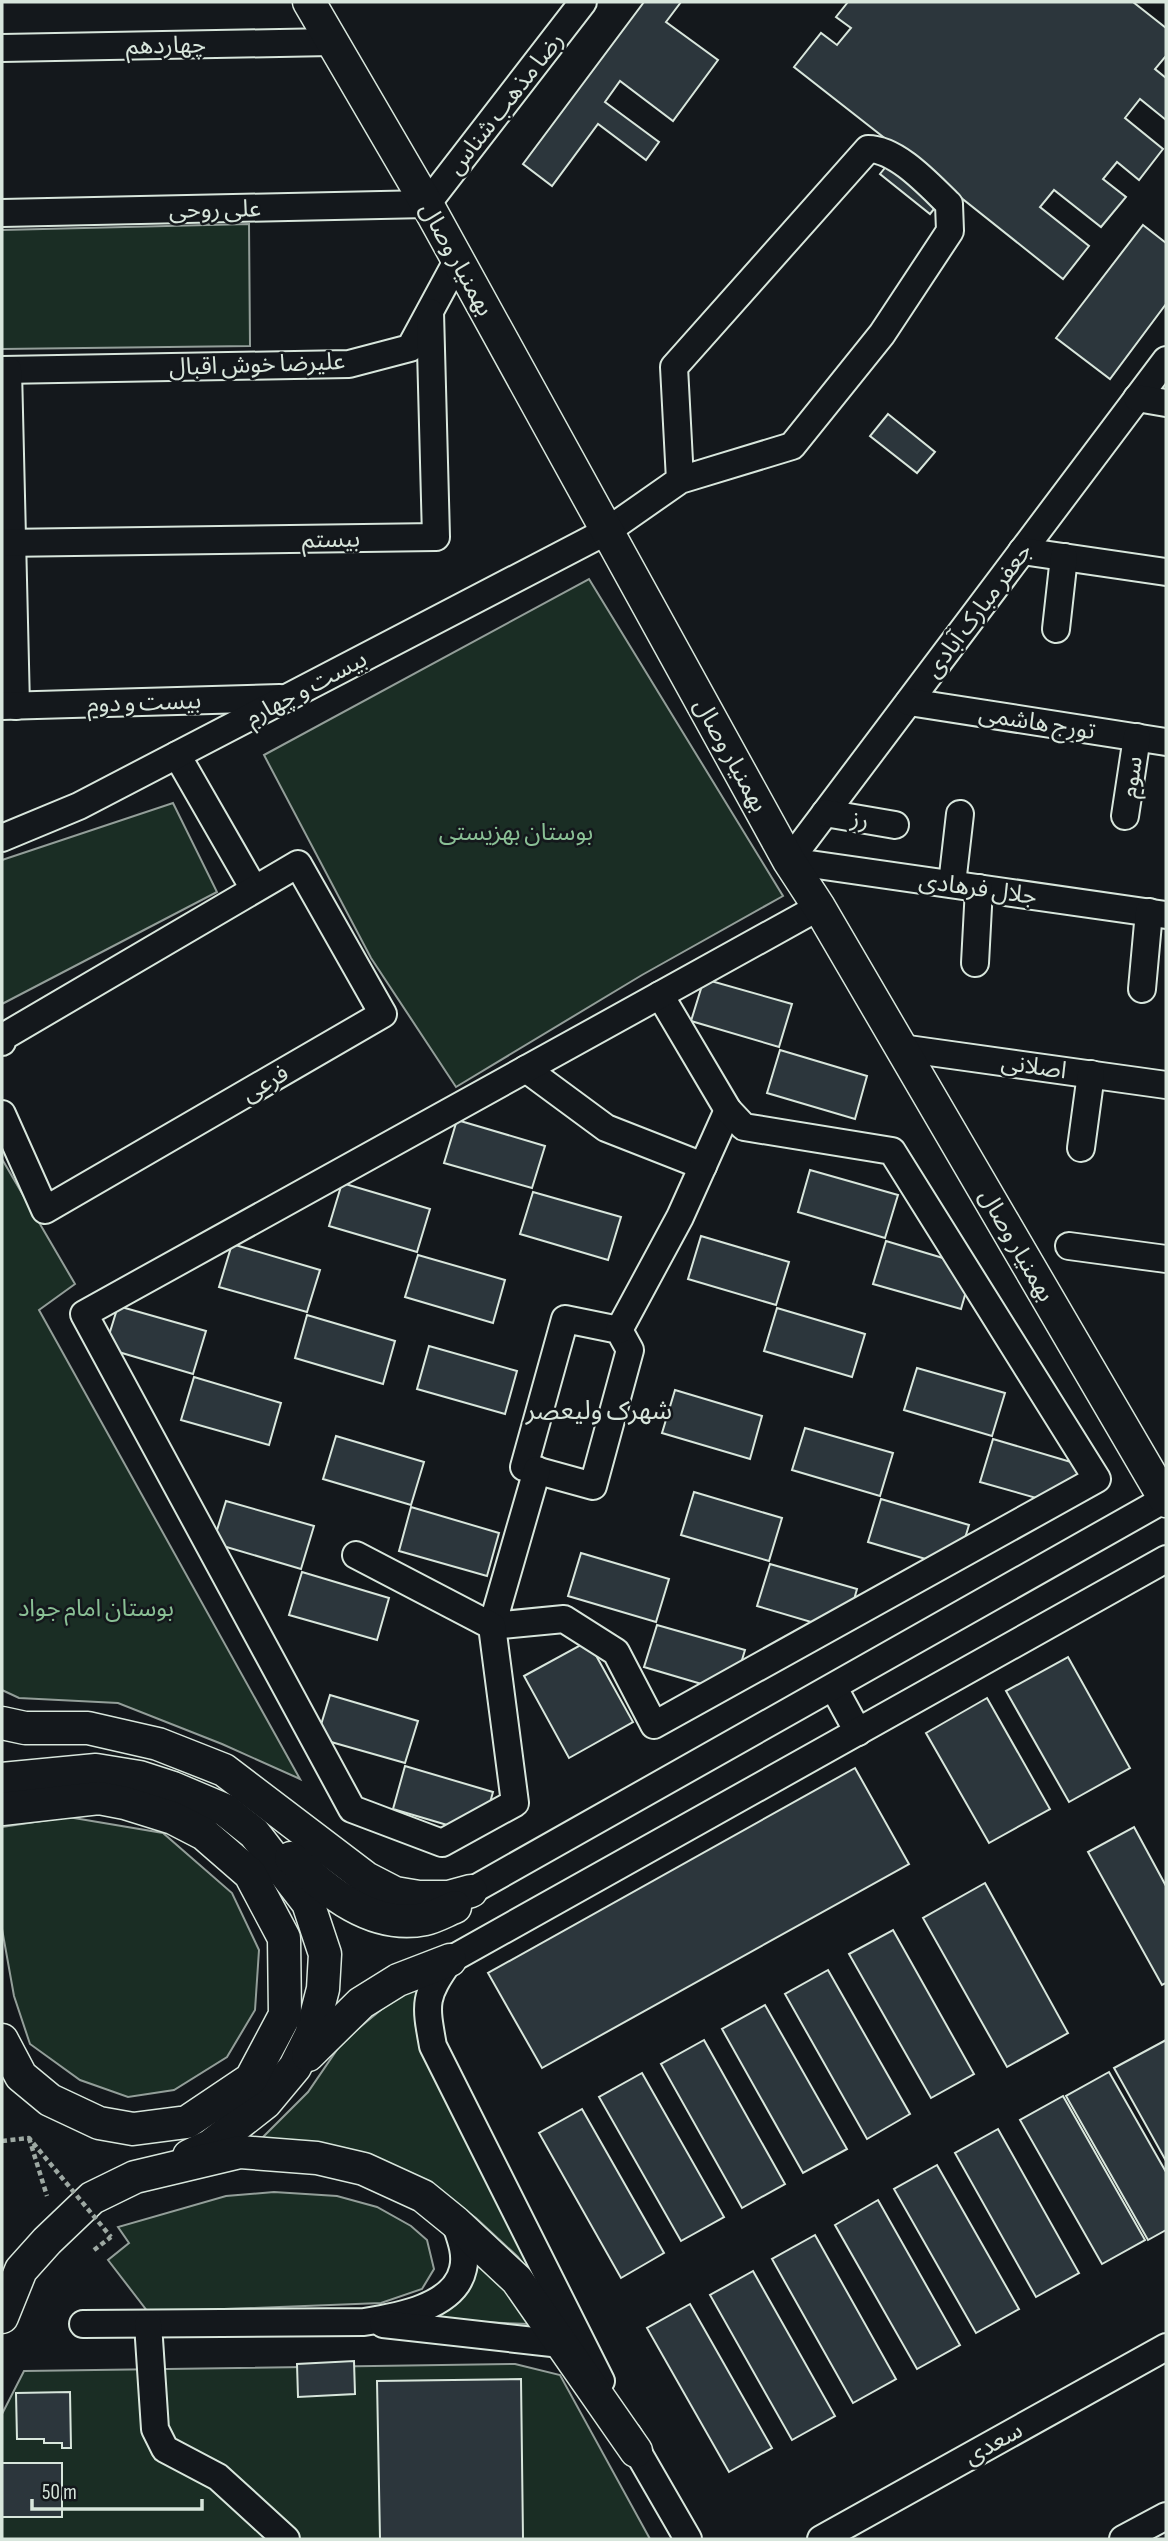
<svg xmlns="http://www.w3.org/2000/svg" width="1168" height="2541" viewBox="0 0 1168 2541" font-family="'Sofia Sans Condensed','Noto Sans Arabic',sans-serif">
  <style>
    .green { fill: #1a2d24; stroke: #939e99; stroke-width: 2 }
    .building { fill: #2c363c; stroke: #d8e6dc; stroke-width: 2 }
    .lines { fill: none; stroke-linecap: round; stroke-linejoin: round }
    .minor-casing { stroke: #d8e6dc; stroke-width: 30 }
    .major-casing { stroke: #d8e6dc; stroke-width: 35 }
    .path { stroke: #9da8a2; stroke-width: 4.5; stroke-dasharray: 5 3.5; stroke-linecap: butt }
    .minor { stroke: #14181c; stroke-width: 26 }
    .major { stroke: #14181c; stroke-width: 32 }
    .path-bridge { stroke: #9da8a2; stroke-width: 4.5; stroke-dasharray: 5 3.5; stroke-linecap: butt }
    .labels { text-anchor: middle; stroke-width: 5; stroke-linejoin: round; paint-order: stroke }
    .street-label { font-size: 24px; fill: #d8e6dc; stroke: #14181c }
    .park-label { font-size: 24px; fill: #8ac095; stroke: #14181c }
    .neighbourhood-label { font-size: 26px; fill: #d8e6dc; stroke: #14181c }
  </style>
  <rect width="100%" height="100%" fill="#14181c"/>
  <g class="green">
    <path d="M 249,224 L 250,346 L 2,349 L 2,230 Z"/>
    <path d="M 589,579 L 783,896 L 642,975 L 456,1087 L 371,958 L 264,755 Z"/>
    <path d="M 173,803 L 217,892 L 2,1004 L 2,860 Z"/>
    <path d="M 2,1159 L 75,1284 L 39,1310 L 300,1779 L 222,1744 L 118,1703 L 19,1698 L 2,1690 Z"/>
    <path d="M 68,1817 L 163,1833 L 232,1893 L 259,1950 L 255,2010 L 227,2057 L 174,2090 L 128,2097 L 80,2080 L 30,2044 L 14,1996 L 2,1929 L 2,1827 Z"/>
    <path d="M 421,1985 C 411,2016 414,2029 426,2059 L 557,2311 L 518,2257 L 476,2218 L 439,2191 L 298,2141 L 262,2138 L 308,2092 L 343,2041 L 393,2000 Z"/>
    <path d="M 274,2192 L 337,2196 L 377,2207 L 411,2226 L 427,2240 L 434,2269 L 422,2289 L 381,2303 L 148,2312 L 108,2260 L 129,2243 L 118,2227 L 226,2196 Z"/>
    <path d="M 479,2259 L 495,2273 L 529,2324 L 430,2320 C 465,2302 468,2297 479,2259 Z"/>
    <path d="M 515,2364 L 560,2375 L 650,2539 L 2,2539 L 2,2414 L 24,2371 Z"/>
  </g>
  <g class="building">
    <path d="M 644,2 L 681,2 L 666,22 L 718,60 L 673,121 L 620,81 L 605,102 L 659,142 L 646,160 L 598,124 L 552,186 L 523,164 Z"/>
    <path d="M 848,2 L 1133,2 L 1166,28 L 1166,56 L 1155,69 L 1166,78 L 1166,120 L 1140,99 L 1125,118 L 1163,149 L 1139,180 L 1117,162 L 1103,179 L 1126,197 L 1101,227 L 1054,190 L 1040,207 L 1089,246 L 1063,279 L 930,173 L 943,198 L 930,214 L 880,174 L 892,159 L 919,165 L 794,67 L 821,33 L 837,45 L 851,28 L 836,17 Z"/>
    <path d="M 1143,225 L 1166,243 L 1166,304 L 1110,379 L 1056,338 Z"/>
    <path d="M 888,414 L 935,452 L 917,473 L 870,436 Z"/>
    <path d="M 704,979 L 792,1004 L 779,1047 L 691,1021 Z"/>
    <path d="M 780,1050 L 867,1076 L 855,1119 L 767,1093 Z"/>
    <path d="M 457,1120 L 545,1146 L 532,1188 L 444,1163 Z"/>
    <path d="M 810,1170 L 898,1195 L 885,1238 L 798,1212 Z"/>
    <path d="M 342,1183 L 430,1209 L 417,1252 L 329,1226 Z"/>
    <path d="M 533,1192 L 621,1217 L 608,1260 L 520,1234 Z"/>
    <path d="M 701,1236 L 789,1262 L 776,1305 L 688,1279 Z"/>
    <path d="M 886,1241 L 973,1267 L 961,1309 L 873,1284 Z"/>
    <path d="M 232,1244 L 320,1270 L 307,1312 L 219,1287 Z"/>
    <path d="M 418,1255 L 505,1280 L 493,1323 L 405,1297 Z"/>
    <path d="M 118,1306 L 206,1331 L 193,1374 L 105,1348 Z"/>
    <path d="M 777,1308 L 865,1334 L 852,1377 L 764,1351 Z"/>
    <path d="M 307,1315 L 395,1341 L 383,1384 L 295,1358 Z"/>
    <path d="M 429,1346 L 517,1371 L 505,1414 L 417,1389 Z"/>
    <path d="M 917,1368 L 1005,1393 L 992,1436 L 904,1410 Z"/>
    <path d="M 194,1377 L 281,1403 L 269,1445 L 181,1420 Z"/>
    <path d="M 675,1390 L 762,1416 L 750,1459 L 662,1433 Z"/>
    <path d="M 805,1428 L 893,1453 L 880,1496 L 792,1470 Z"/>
    <path d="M 336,1436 L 424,1462 L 411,1505 L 323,1479 Z"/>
    <path d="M 993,1439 L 1081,1465 L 1068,1507 L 980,1482 Z"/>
    <path d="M 694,1492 L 782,1518 L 769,1561 L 681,1535 Z"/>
    <path d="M 881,1499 L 969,1525 L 956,1568 L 868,1542 Z"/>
    <path d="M 226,1501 L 314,1526 L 301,1569 L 213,1543 Z"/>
    <path d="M 411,1507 L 499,1533 L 487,1576 L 399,1551 Z"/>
    <path d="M 581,1553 L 669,1579 L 656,1622 L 568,1596 Z"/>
    <path d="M 770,1564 L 857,1589 L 845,1632 L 757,1606 Z"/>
    <path d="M 302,1572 L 389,1598 L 377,1640 L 289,1615 Z"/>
    <path d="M 657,1625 L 745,1650 L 732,1693 L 644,1667 Z"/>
    <path d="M 588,1641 L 633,1722 L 569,1758 L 524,1676 Z"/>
    <path d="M 1068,1657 L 1130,1768 L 1069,1802 L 1006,1691 Z"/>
    <path d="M 330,1695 L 418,1721 L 405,1763 L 317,1738 Z"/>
    <path d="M 987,1698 L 1050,1809 L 989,1843 L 926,1733 Z"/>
    <path d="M 405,1766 L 493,1792 L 481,1835 L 393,1809 Z"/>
    <path d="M 855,1768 L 909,1864 L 542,2068 L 488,1973 Z"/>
    <path d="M 1134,1827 L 1166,1886 L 1166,1983 L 1162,1985 L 1088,1852 Z"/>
    <path d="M 985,1883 L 1068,2033 L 1007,2067 L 923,1918 Z"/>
    <path d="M 893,1930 L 974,2074 L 931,2098 L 849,1954 Z"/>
    <path d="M 828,1970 L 910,2114 L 867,2139 L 785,1994 Z"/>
    <path d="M 765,2005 L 847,2149 L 803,2173 L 722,2029 Z"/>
    <path d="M 704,2040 L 785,2184 L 742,2208 L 661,2064 Z"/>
    <path d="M 1166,2040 L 1166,2161 L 1114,2068 Z"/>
    <path d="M 1109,2072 L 1166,2172 L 1166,2230 L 1148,2240 L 1066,2096 Z"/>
    <path d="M 642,2073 L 724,2217 L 681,2241 L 599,2097 Z"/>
    <path d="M 1063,2096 L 1145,2240 L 1102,2264 L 1020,2120 Z"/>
    <path d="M 582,2109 L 664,2253 L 621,2278 L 539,2133 Z"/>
    <path d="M 998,2129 L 1079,2273 L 1036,2297 L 955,2153 Z"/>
    <path d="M 937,2165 L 1019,2309 L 976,2333 L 894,2189 Z"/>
    <path d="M 878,2200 L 960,2345 L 917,2369 L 835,2225 Z"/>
    <path d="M 815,2235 L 896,2379 L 853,2403 L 772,2259 Z"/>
    <path d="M 753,2271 L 835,2416 L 792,2440 L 710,2295 Z"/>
    <path d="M 690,2304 L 772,2448 L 729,2472 L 647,2328 Z"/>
    <path d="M 354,2361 L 355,2394 L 298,2397 L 297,2364 Z"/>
    <path d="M 521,2379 L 523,2539 L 380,2539 L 377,2381 Z"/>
    <path d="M 70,2392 L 71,2448 L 62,2448 L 62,2443 L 44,2443 L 44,2439 L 17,2439 L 16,2393 Z"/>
    <rect x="2" y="2463" width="60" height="54"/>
  </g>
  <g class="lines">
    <g class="minor-casing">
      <g id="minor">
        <path d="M 2,48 L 331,42"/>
        <path d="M 2,213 L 427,204 L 583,2"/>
        <path d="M 1166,360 L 789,861 L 1166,915"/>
        <path d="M 2,370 L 349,364 L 410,348 L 457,261"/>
        <path d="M 8,370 L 16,706"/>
        <path d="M 1137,398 L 1166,403"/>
        <path d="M 2,543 L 436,537 L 430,312"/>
        <path d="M 1022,551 L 1166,572"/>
        <path d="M 1056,629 L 1064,557"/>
        <path d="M 909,702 L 1166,742"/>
        <path d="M 2,706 L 280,698"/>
        <path d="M 177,755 L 254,889"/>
        <path d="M 825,813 L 895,825"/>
        <path d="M 1125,816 L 1137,737"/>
        <path d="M 2,838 L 79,806 L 607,531 L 680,480 L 792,446 L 882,334 L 950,231 L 949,204 C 929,185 897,149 868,149 L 674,367 L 680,480"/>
        <path d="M 952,884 L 960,814"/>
        <path d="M 975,963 L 979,888"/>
        <path d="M 1142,989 L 1149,912"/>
        <path d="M 2,1042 L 3,1037 L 298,864 L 383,1014 L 45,1210 L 2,1114"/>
        <path d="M 901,1048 L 1166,1085"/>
        <path d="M 526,1069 L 606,1128 L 703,1166"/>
        <path d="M 1081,1148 L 1091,1074"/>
        <path d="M 1069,1246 L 1166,1259"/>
        <path d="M 565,1319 L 619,1330 L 630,1350 L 593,1486 L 524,1467 Z"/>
        <path d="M 619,1330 L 680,1217 L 728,1110"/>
        <path d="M 537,1470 L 492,1626 L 564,1619 L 616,1652 L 654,1725 L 1097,1479 L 892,1151 L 744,1127 L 728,1110 L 660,995"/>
        <path d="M 356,1555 L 492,1626 L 515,1803 L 442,1843 L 352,1809 L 84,1314 L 819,907"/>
        <path d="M 834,1688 L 858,1732"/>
        <path d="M 471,1891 L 1165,1499"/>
        <path d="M 83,2324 L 364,2322 C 397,2317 455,2307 463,2269 C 467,2253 460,2237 455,2222"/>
        <path d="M 148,2324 L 155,2429 L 165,2449 L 218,2477 L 286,2539"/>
        <path d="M 383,2324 L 561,2344"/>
        <path d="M 601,2381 L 433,2046 C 425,2002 424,1997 450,1960 L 1166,1559"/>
        <path d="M 628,2435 L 688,2539"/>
        <path d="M 821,2539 L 1166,2347"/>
        <path d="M 1123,2539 L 1166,2516"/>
      </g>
    </g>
    <g class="major-casing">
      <g id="major">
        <path d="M 309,2 L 427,204 L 789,861 L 819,907 L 1166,1501"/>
        <path d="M 2,1723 L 25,1728 L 88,1728 L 158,1744 L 224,1770 L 366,1878 L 395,1893 L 419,1897 L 449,1897 L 471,1891"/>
        <path d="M 2,1779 L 96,1770 L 139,1777 L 173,1788 L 225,1810 L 254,1833 L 308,1903 L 325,1954 L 323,1989 L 311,2035 L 295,2067 L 265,2103 L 210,2146 L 189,2156"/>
        <path d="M 2,1809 L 99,1798 L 125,1803 L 173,1818 L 204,1834 L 250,1874 L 284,1938 L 285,2015 L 251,2079 L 187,2122 L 133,2129 L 99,2123 L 50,2100 L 21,2076 L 2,2040"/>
        <path d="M 291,1858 C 328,1891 371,1930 425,1919 C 435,1917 445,1911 455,1907"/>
        <path d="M 308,2055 L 361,2003 L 398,1980 L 450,1960"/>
        <path d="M 2,2317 L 21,2270 L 47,2241 L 92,2198 L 135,2177 L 240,2152 L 317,2158 L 364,2169 L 423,2196 L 455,2222 L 517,2280 L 636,2451"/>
      </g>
    </g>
    <g class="path">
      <path d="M 29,2138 L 47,2196"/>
      <path d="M 94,2250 L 111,2237"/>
    </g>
    <use href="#minor" class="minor"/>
    <use href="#major" class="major"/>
    <path class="path-bridge" d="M 2,2141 L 29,2138 L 111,2237"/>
  </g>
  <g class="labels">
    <g class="street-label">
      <text transform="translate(166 45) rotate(-1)" y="8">چهاردهم</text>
      <text transform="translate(505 103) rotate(-52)" y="8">رضا مذهب شناس</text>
      <text transform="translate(215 209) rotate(-1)" y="8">علی روحی</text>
      <text transform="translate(457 259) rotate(61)" y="8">بهمنیار وصال</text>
      <text transform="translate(257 364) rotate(-2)" y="8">علیرضا خوش اقبال</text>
      <text transform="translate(331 539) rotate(-1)" y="8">بیستم</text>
      <text transform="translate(978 610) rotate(-53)" y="8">جعفر مبارک آبادی</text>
      <text transform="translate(306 688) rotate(-28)" y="8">بیست و چهارم</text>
      <text transform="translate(144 702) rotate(-2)" y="8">بیست و دوم</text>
      <text transform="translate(1037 722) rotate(9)" y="8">تورج هاشمی</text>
      <text transform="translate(731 755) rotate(61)" y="8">بهمنیار وصال</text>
      <text transform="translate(1131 777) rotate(-82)" y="8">سوم</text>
      <text transform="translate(860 819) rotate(9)" y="8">رز</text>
      <text transform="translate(978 888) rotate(8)" y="8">جلال فرهادی</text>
      <text transform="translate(1034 1066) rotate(8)" y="8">اصلانی</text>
      <text transform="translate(265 1083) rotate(-30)" y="8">فرعی</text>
      <text transform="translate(1017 1245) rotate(60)" y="8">بهمنیار وصال</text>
      <text transform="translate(993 2443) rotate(-29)" y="8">سعدی</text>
    </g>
    <g class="park-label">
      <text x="516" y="840">بوستان بهزیستی</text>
      <text x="96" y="1616">بوستان امام جواد</text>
    </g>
    <g class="neighbourhood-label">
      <text x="599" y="1419">شهرک ولیعصر</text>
    </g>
  </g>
  <rect width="1168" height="2541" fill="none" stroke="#d8e6dc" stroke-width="7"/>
  <path d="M32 2499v10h170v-10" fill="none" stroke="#d8e6dc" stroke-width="3.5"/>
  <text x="42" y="2499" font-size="21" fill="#d8e6dc" stroke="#14181c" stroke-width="5" paint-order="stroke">50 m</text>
</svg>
